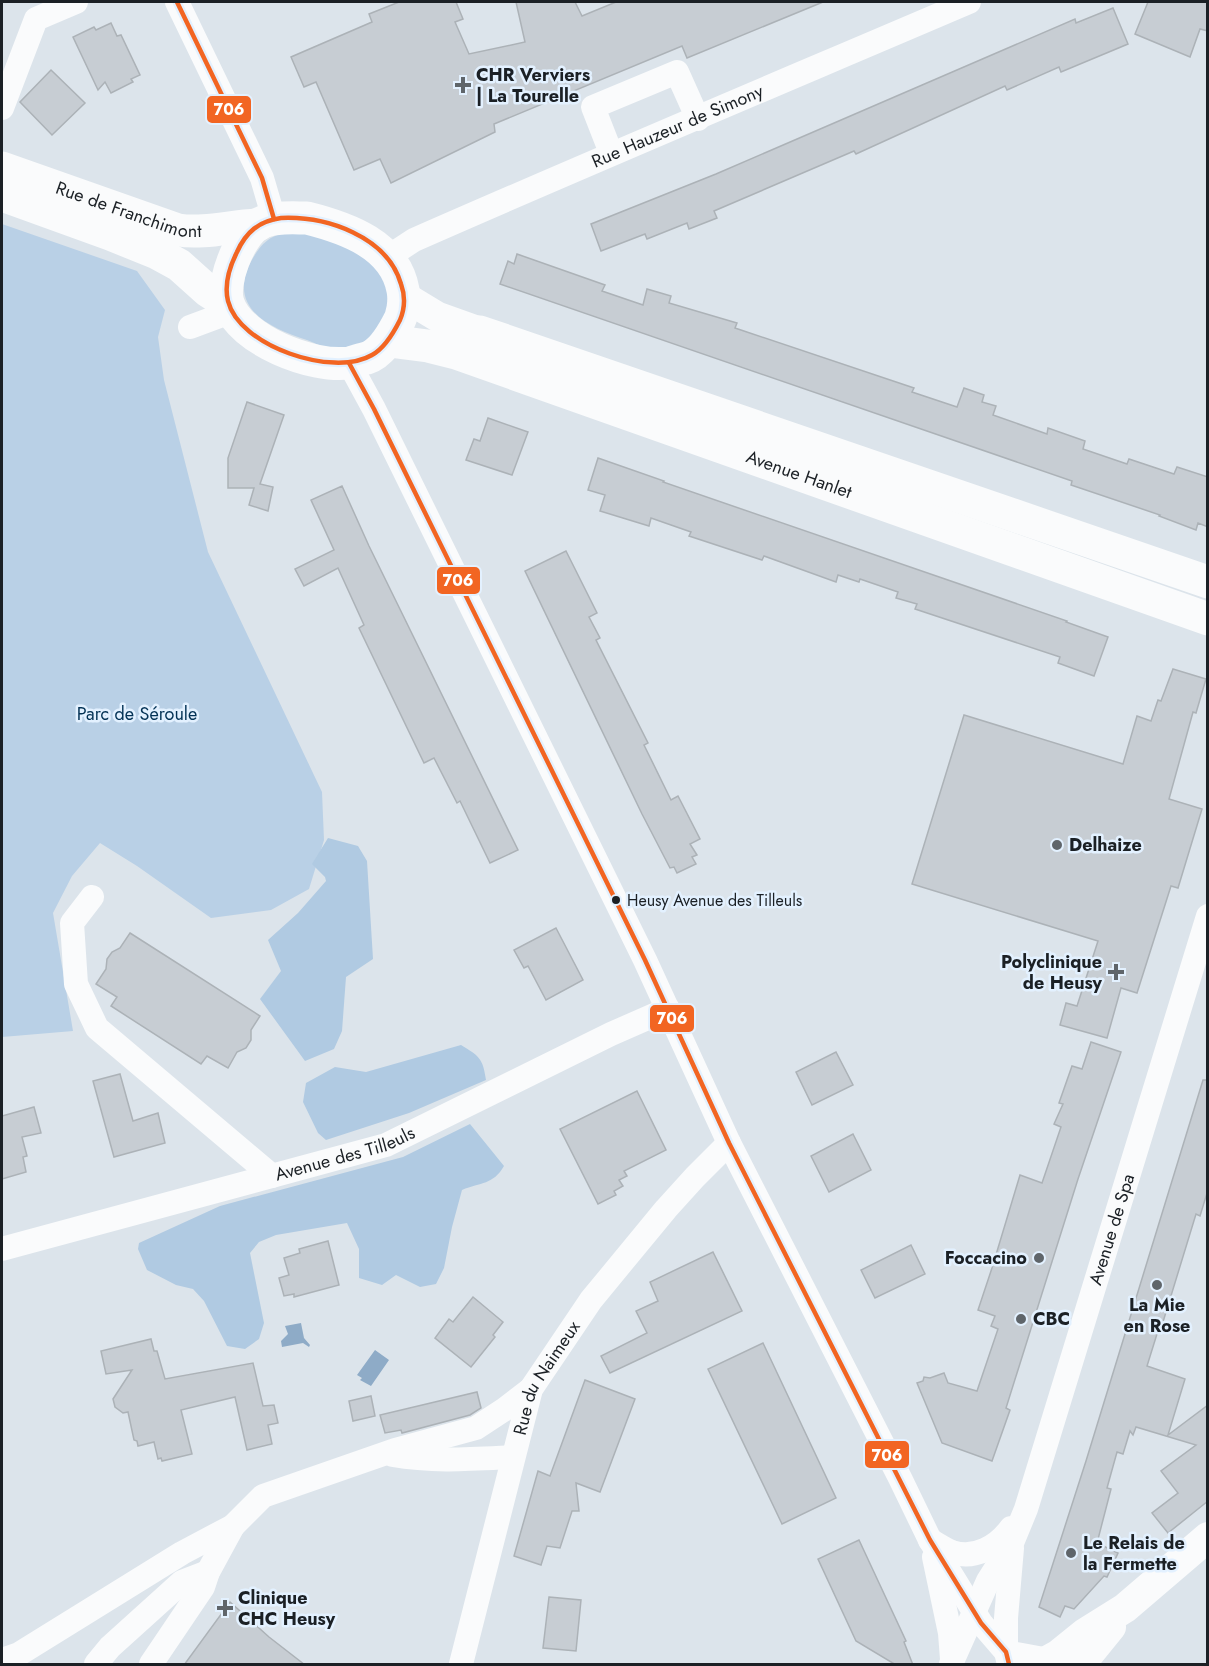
<svg xmlns="http://www.w3.org/2000/svg" width="1209" height="1666" viewBox="0 0 1209 1666" font-family="Jost,sans-serif">
  <style>
    .green { fill: #b9d0e6 }
    .forest { fill: #b0cae2 }
    .water { fill: #8eabc7 }
    .building { fill: #c7cdd3; stroke: #acb2b7; stroke-width: 1.5 }
    .lines { fill: none; stroke-linecap: round; stroke-linejoin: round }
    .minor { stroke: #fafbfc; stroke-width: 24 }
    .major { stroke: #fafbfc; stroke-width: 30 }
    .highway { stroke: #fafbfc; stroke-width: 33 }
    .bus-1-casing { stroke: #e3f1ff; stroke-width: 9 }
    .bus-1 { stroke: #f26522; stroke-width: 4.5 }
    .poi-dot { fill: #5f656a; stroke: #e3f1ff; stroke-width: 2 }
    .bus-dot { fill: #1b2025; stroke: #e3f1ff; stroke-width: 2 }
    .labels { text-anchor: middle; stroke-width: 5; stroke-linejoin: round; paint-order: stroke }
    .bus-label { font-size: 16px; fill: #1b2025; stroke: #e3f1ff; text-anchor: start }
    .poi-label { font-size: 18px; font-weight: bold; fill: #1b2025; stroke: #e3f1ff; text-anchor: start }
    .street-label { font-size: 18px; fill: #1b2025; stroke: #e3f1ff }
    .park-label { font-size: 18px; fill: #033255; stroke: #e3f1ff }
    .line-badge { stroke: #e3f1ff; stroke-width: 2 }
    .badge-label { font-size: 16px; text-anchor: middle; font-weight: bold; fill: #fff }
  </style>
  <rect width="100%" height="100%" fill="#dce4eb"/>
  <g class="green">
    <path d="M 2,224 L 137,271 L 165,310 L 158,337 L 164,380 L 208,552 L 322,792 L 324,840 L 309,889 L 271,910 L 211,918 L 137,866 L 100,843 L 72,876 L 53,913 L 73,1031 L 2,1037 Z"/>
    <path d="M 301,231 L 366,254 L 389,287 C 388,296 389,307 386,314 C 378,336 356,352 333,349 C 324,348 315,343 307,340 C 267,327 225,307 253,258 C 266,236 277,233 301,231 Z"/>
  </g>
  <g class="forest">
    <path d="M 328,838 L 358,846 L 367,861 L 373,959 L 346,977 L 342,1031 L 334,1049 L 305,1061 L 260,999 L 281,971 L 268,940 L 298,913 L 326,881 L 325,877 L 312,864 Z"/>
    <path d="M 461,1045 C 479,1056 483,1058 486,1080 L 409,1113 L 326,1140 L 318,1133 L 303,1102 L 306,1083 L 335,1067 L 366,1072 Z"/>
    <path d="M 470,1124 L 504,1166 C 493,1185 481,1182 462,1190 L 452,1227 L 444,1268 L 436,1284 L 420,1287 L 396,1275 L 382,1285 L 359,1278 L 359,1249 L 347,1223 L 276,1235 L 259,1242 L 250,1253 L 264,1323 L 259,1339 L 245,1349 L 227,1346 L 204,1301 L 193,1289 L 176,1285 L 147,1270 L 138,1249 L 139,1243 L 220,1206 L 403,1157 Z"/>
  </g>
  <g class="water">
    <path d="M 301,1323 L 304,1338 L 310,1345 L 309,1347 L 303,1343 L 282,1347 L 281,1341 L 288,1334 L 285,1326 Z"/>
    <path d="M 375,1350 L 389,1360 L 371,1386 L 360,1380 L 362,1378 L 357,1375 Z"/>
  </g>
  <g class="building">
    <path d="M 399,2 L 456,2 L 463,19 L 455,22 L 469,54 L 525,42 L 516,2 L 575,2 L 582,16 L 616,2 L 823,2 L 687,58 L 682,46 L 494,124 L 495,132 L 391,183 L 380,159 L 354,170 L 316,82 L 304,87 L 291,57 L 372,22 L 369,14 Z"/>
    <path d="M 1148,2 L 1208,2 L 1208,31 L 1200,29 L 1190,57 L 1135,34 Z"/>
    <path d="M 1113,8 L 1128,44 L 1061,72 L 1059,67 L 1007,90 L 1005,86 L 856,154 L 854,151 L 714,211 L 717,218 L 689,229 L 687,223 L 647,239 L 645,234 L 601,251 L 591,224 L 716,174 L 1075,19 L 1076,23 Z"/>
    <path d="M 111,23 L 117,36 L 121,35 L 140,75 L 131,79 L 133,82 L 111,93 L 105,82 L 98,90 L 73,37 L 94,27 L 96,30 Z"/>
    <path d="M 51,70 L 85,103 L 52,135 L 20,102 Z"/>
    <path d="M 517,254 L 605,285 L 602,291 L 643,305 L 647,289 L 671,296 L 669,303 L 737,323 L 735,328 L 914,388 L 912,392 L 957,407 L 964,388 L 984,395 L 982,402 L 996,406 L 993,415 L 1047,434 L 1048,428 L 1085,441 L 1083,449 L 1127,464 L 1129,459 L 1174,474 L 1177,467 L 1208,477 L 1208,527 L 1198,523 L 1196,530 L 1159,516 L 1160,515 L 1071,485 L 1072,481 L 500,284 L 508,261 L 514,264 Z"/>
    <path d="M 247,402 L 284,415 L 260,484 L 273,487 L 268,511 L 249,505 L 254,488 L 228,488 L 228,458 Z"/>
    <path d="M 488,418 L 528,432 L 512,475 L 466,460 L 474,439 L 480,441 Z"/>
    <path d="M 598,458 L 664,481 L 663,482 L 1067,621 L 1066,622 L 1108,637 L 1094,676 L 1058,663 L 1060,657 L 915,609 L 917,604 L 896,598 L 898,592 L 860,579 L 859,582 L 838,575 L 836,582 L 764,556 L 762,560 L 689,536 L 691,532 L 651,518 L 649,526 L 600,511 L 605,495 L 588,490 Z"/>
    <path d="M 342,486 L 369,546 L 518,850 L 490,863 L 460,801 L 457,803 L 434,758 L 424,763 L 359,628 L 364,625 L 338,568 L 304,586 L 295,569 L 334,550 L 311,500 Z"/>
    <path d="M 566,551 L 597,613 L 589,617 L 600,638 L 596,640 L 648,743 L 644,745 L 671,800 L 678,796 L 700,839 L 690,844 L 697,855 L 692,857 L 696,864 L 677,873 L 674,867 L 670,868 L 642,814 L 525,571 Z"/>
    <path d="M 1173,669 L 1206,679 L 1196,713 L 1193,712 L 1169,799 L 1202,809 L 1178,888 L 1171,886 L 1137,993 L 1121,988 L 1107,1038 L 1060,1025 L 1066,1003 L 1077,1006 L 1098,941 L 912,884 L 964,715 L 1123,764 L 1137,716 L 1151,721 L 1158,700 L 1161,701 Z"/>
    <path d="M 556,928 L 583,980 L 546,1000 L 528,966 L 524,968 L 514,950 Z"/>
    <path d="M 130,933 L 260,1016 L 251,1030 L 251,1040 L 246,1048 L 237,1052 L 228,1068 L 207,1056 L 201,1064 L 111,1006 L 117,997 L 96,984 L 106,969 L 107,959 L 112,952 L 120,948 Z"/>
    <path d="M 1091,1042 L 1121,1052 L 1078,1179 L 1006,1408 L 1010,1410 L 992,1461 L 942,1443 L 917,1383 L 923,1381 L 924,1377 L 930,1378 L 944,1373 L 948,1383 L 977,1391 L 998,1329 L 991,1326 L 995,1316 L 978,1310 L 992,1268 L 1020,1175 L 1042,1183 L 1061,1127 L 1054,1124 L 1063,1104 L 1059,1103 L 1072,1066 L 1082,1069 Z"/>
    <path d="M 836,1052 L 853,1085 L 812,1105 L 796,1072 Z"/>
    <path d="M 120,1074 L 133,1121 L 158,1113 L 165,1143 L 114,1157 L 93,1081 Z"/>
    <path d="M 1203,1080 L 1208,1080 L 1208,1190 L 1200,1216 L 1196,1214 L 1163,1322 L 1161,1321 L 1147,1366 L 1185,1379 L 1168,1435 L 1208,1405 L 1208,1501 L 1168,1533 L 1152,1513 L 1178,1493 L 1161,1471 L 1196,1445 L 1136,1427 L 1133,1435 L 1130,1431 L 1123,1454 L 1117,1452 L 1107,1488 L 1111,1489 L 1097,1543 L 1118,1553 L 1107,1577 L 1104,1576 L 1074,1609 L 1065,1606 L 1060,1617 L 1039,1607 L 1086,1461 Z"/>
    <path d="M 637,1091 L 666,1150 L 624,1171 L 627,1176 L 619,1180 L 623,1186 L 614,1191 L 616,1195 L 598,1204 L 560,1129 Z"/>
    <path d="M 34,1107 L 41,1133 L 22,1137 L 27,1156 L 23,1157 L 26,1172 L 2,1179 L 2,1116 Z"/>
    <path d="M 853,1134 L 871,1170 L 829,1192 L 811,1156 Z"/>
    <path d="M 328,1241 L 339,1285 L 294,1297 L 294,1294 L 284,1296 L 279,1278 L 289,1275 L 284,1258 L 300,1253 L 299,1249 Z"/>
    <path d="M 911,1245 L 925,1274 L 875,1298 L 861,1270 Z"/>
    <path d="M 713,1252 L 742,1311 L 610,1373 L 601,1356 L 647,1333 L 636,1311 L 658,1301 L 650,1282 Z"/>
    <path d="M 473,1297 L 503,1322 L 493,1335 L 495,1337 L 471,1367 L 435,1338 L 449,1319 L 453,1322 Z"/>
    <path d="M 151,1339 L 154,1351 L 157,1351 L 165,1379 L 253,1363 L 263,1406 L 274,1405 L 278,1423 L 268,1425 L 272,1444 L 247,1450 L 235,1397 L 181,1410 L 192,1454 L 162,1461 L 161,1458 L 158,1459 L 154,1442 L 138,1446 L 137,1441 L 134,1440 L 128,1412 L 123,1413 L 115,1407 L 113,1399 L 132,1370 L 106,1374 L 101,1351 Z"/>
    <path d="M 763,1343 L 836,1498 L 782,1524 L 708,1369 Z"/>
    <path d="M 585,1380 L 635,1399 L 600,1492 L 576,1483 L 579,1511 L 572,1511 L 560,1548 L 547,1546 L 541,1565 L 514,1556 L 538,1471 L 550,1476 Z"/>
    <path d="M 477,1392 L 481,1408 L 470,1415 L 402,1433 L 401,1430 L 385,1433 L 380,1415 Z"/>
    <path d="M 371,1396 L 375,1416 L 353,1421 L 349,1401 Z"/>
    <path d="M 859,1540 L 906,1641 L 904,1642 L 913,1665 L 896,1665 L 856,1641 L 818,1559 Z"/>
    <path d="M 549,1597 L 581,1600 L 576,1651 L 543,1648 Z"/>
    <path d="M 230,1602 L 269,1637 L 305,1665 L 184,1665 Z"/>
  </g>
  <g class="lines">
    <g class="minor">
      <path d="M 177,2 L 262,178 L 274,219"/>
      <path d="M 2,108 L 36,19 L 76,2"/>
      <path d="M 611,153 L 593,107 L 677,72 L 698,119"/>
      <path id="s1" d="M 388,257 L 414,240 C 598,159 784,81 969,2"/>
      <path d="M 190,327 L 233,311"/>
      <path d="M 349,363 L 374,409 L 645,960 L 729,1143 L 900,1478 L 930,1540 L 981,1623 L 1006,1652 L 1009,1664"/>
      <path d="M 92,897 L 72,923 L 76,984 L 97,1028 L 272,1176"/>
      <path id="s2" d="M 2,1249 L 386,1145 L 611,1034 L 668,1009"/>
      <path d="M 393,1455 C 433,1462 472,1459 513,1457"/>
      <path d="M 930,1540 C 937,1544 944,1549 952,1552 C 975,1560 998,1546 1011,1528"/>
      <path d="M 1012,1548 L 1006,1618 L 1006,1652 L 1049,1660"/>
      <path d="M 934,1557 L 950,1633 L 952,1659"/>
      <path d="M 2,1660 L 19,1654 L 182,1553 L 233,1526 L 263,1496 L 395,1450 L 476,1428 L 505,1409 L 531,1389"/>
      <path d="M 96,1664 L 110,1647 L 182,1582 L 208,1572"/>
      <path d="M 151,1664 L 203,1587 L 208,1572 L 233,1526"/>
      <path id="s3" d="M 461,1664 L 531,1389 L 591,1300 L 666,1209 L 695,1177 L 729,1143"/>
      <path id="s4" d="M 951,1664 L 988,1581 L 1012,1543 L 1026,1509 L 1208,916"/>
    </g>
    <g class="major">
      <path d="M 405,297 L 438,317 L 480,332"/>
      <path d="M 1041,1664 L 1059,1654 L 1085,1633 L 1125,1608 L 1208,1537"/>
      <path d="M 1081,1664 L 1111,1627"/>
    </g>
    <g class="highway">
      <path id="s5" d="M 2,168 L 178,230 C 205,234 231,226 258,225"/>
      <path d="M 2,195 L 110,234 L 157,253 L 179,265 L 208,291 L 228,304"/>
      <path d="M 307,218 C 347,228 395,245 403,290 C 405,301 403,316 397,325 C 390,338 381,353 367,358 C 361,359 355,362 349,363 C 313,368 241,341 228,303 C 221,283 239,237 257,225 C 271,216 291,218 307,218 Z"/>
      <path d="M 480,332 L 1208,582"/>
      <path id="s6" d="M 389,341 L 428,346 L 456,353 L 1208,619"/>
    </g>
    <g class="bus-1-casing">
      <g id="bus-1">
        <path d="M 177,2 L 262,178 L 274,219"/>
        <path d="M 281,218 C 326,216 387,236 401,284 C 405,295 405,308 400,320 C 394,332 385,348 372,355 C 333,378 239,346 228,301 C 224,285 230,266 237,252 C 246,232 259,221 281,218 Z"/>
        <path d="M 349,363 L 374,409 L 645,960 L 729,1143 L 930,1540 L 981,1623 L 1006,1652 L 1009,1664"/>
      </g>
    </g>
    <use href="#bus-1" class="bus-1"/>
  </g>
  <g class="poi-dot">
    <path d="M460 76h6v6h6v6h-6v6h-6v-6h-6v-6h6z"/>
    <circle cx="1057" cy="845" r="6"/>
    <path d="M1113 963h6v6h6v6h-6v6h-6v-6h-6v-6h6z"/>
    <circle cx="1039" cy="1258" r="6"/>
    <circle cx="1157" cy="1285" r="6"/>
    <circle cx="1021" cy="1319" r="6"/>
    <circle cx="1071" cy="1553" r="6"/>
    <path d="M222 1599h6v6h6v6h-6v6h-6v-6h-6v-6h6z"/>
  </g>
  <circle class="bus-dot" cx="616" cy="900" r="5"/>
  <g class="labels">
    <g class="bus-label">
      <text x="627" y="906">Heusy Avenue des Tilleuls</text>
    </g>
    <g class="poi-label">
      <text x="476" y="81">CHR Verviers<tspan x="476" dy="21">| La Tourelle</tspan></text>
      <text x="1069" y="851">Delhaize</text>
      <text x="1102" y="968" text-anchor="end">Polyclinique<tspan x="1102" dy="21">de Heusy</tspan></text>
      <text x="1027" y="1264" text-anchor="end">Foccacino</text>
      <text x="1157" y="1311" text-anchor="middle">La Mie<tspan x="1157" dy="21">en Rose</tspan></text>
      <text x="1033" y="1325">CBC</text>
      <text x="1083" y="1549">Le Relais de<tspan x="1083" dy="21">la Fermette</tspan></text>
      <text x="238" y="1604">Clinique<tspan x="238" dy="21">CHC Heusy</tspan></text>
    </g>
    <g class="street-label">
      <text dy="6" stroke="none"><textPath href="#s1" startOffset="318">Rue Hauzeur de Simony</textPath></text>
      <text dy="6" stroke="none"><textPath href="#s5" startOffset="134">Rue de Franchimont</textPath></text>
      <text dy="6" stroke="none"><textPath href="#s6" startOffset="432">Avenue Hanlet</textPath></text>
      <text dy="6" stroke="none"><textPath href="#s2" startOffset="356">Avenue des Tilleuls</textPath></text>
      <text dy="6" stroke="none"><textPath href="#s4" startOffset="465">Avenue de Spa</textPath></text>
      <text dy="6" stroke="none"><textPath href="#s3" startOffset="300">Rue du Naimeux</textPath></text>
    </g>
    <g class="park-label">
      <text x="137" y="720">Parc de Séroule</text>
    </g>
  </g>
  <g class="line-badge">
    <rect x="206" y="95" width="46" height="29" rx="6" fill="#f26522"/>
    <rect x="436" y="566" width="45" height="29" rx="6" fill="#f26522"/>
    <rect x="649" y="1004" width="46" height="29" rx="6" fill="#f26522"/>
    <rect x="864" y="1440" width="46" height="29" rx="6" fill="#f26522"/>
  </g>
  <g class="badge-label">
    <text x="229" y="115">706</text>
    <text x="458" y="586">706</text>
    <text x="672" y="1024">706</text>
    <text x="887" y="1461">706</text>
  </g>
  <rect width="1209" height="1666" fill="none" stroke="#1b2025" stroke-width="6"/>
</svg>
